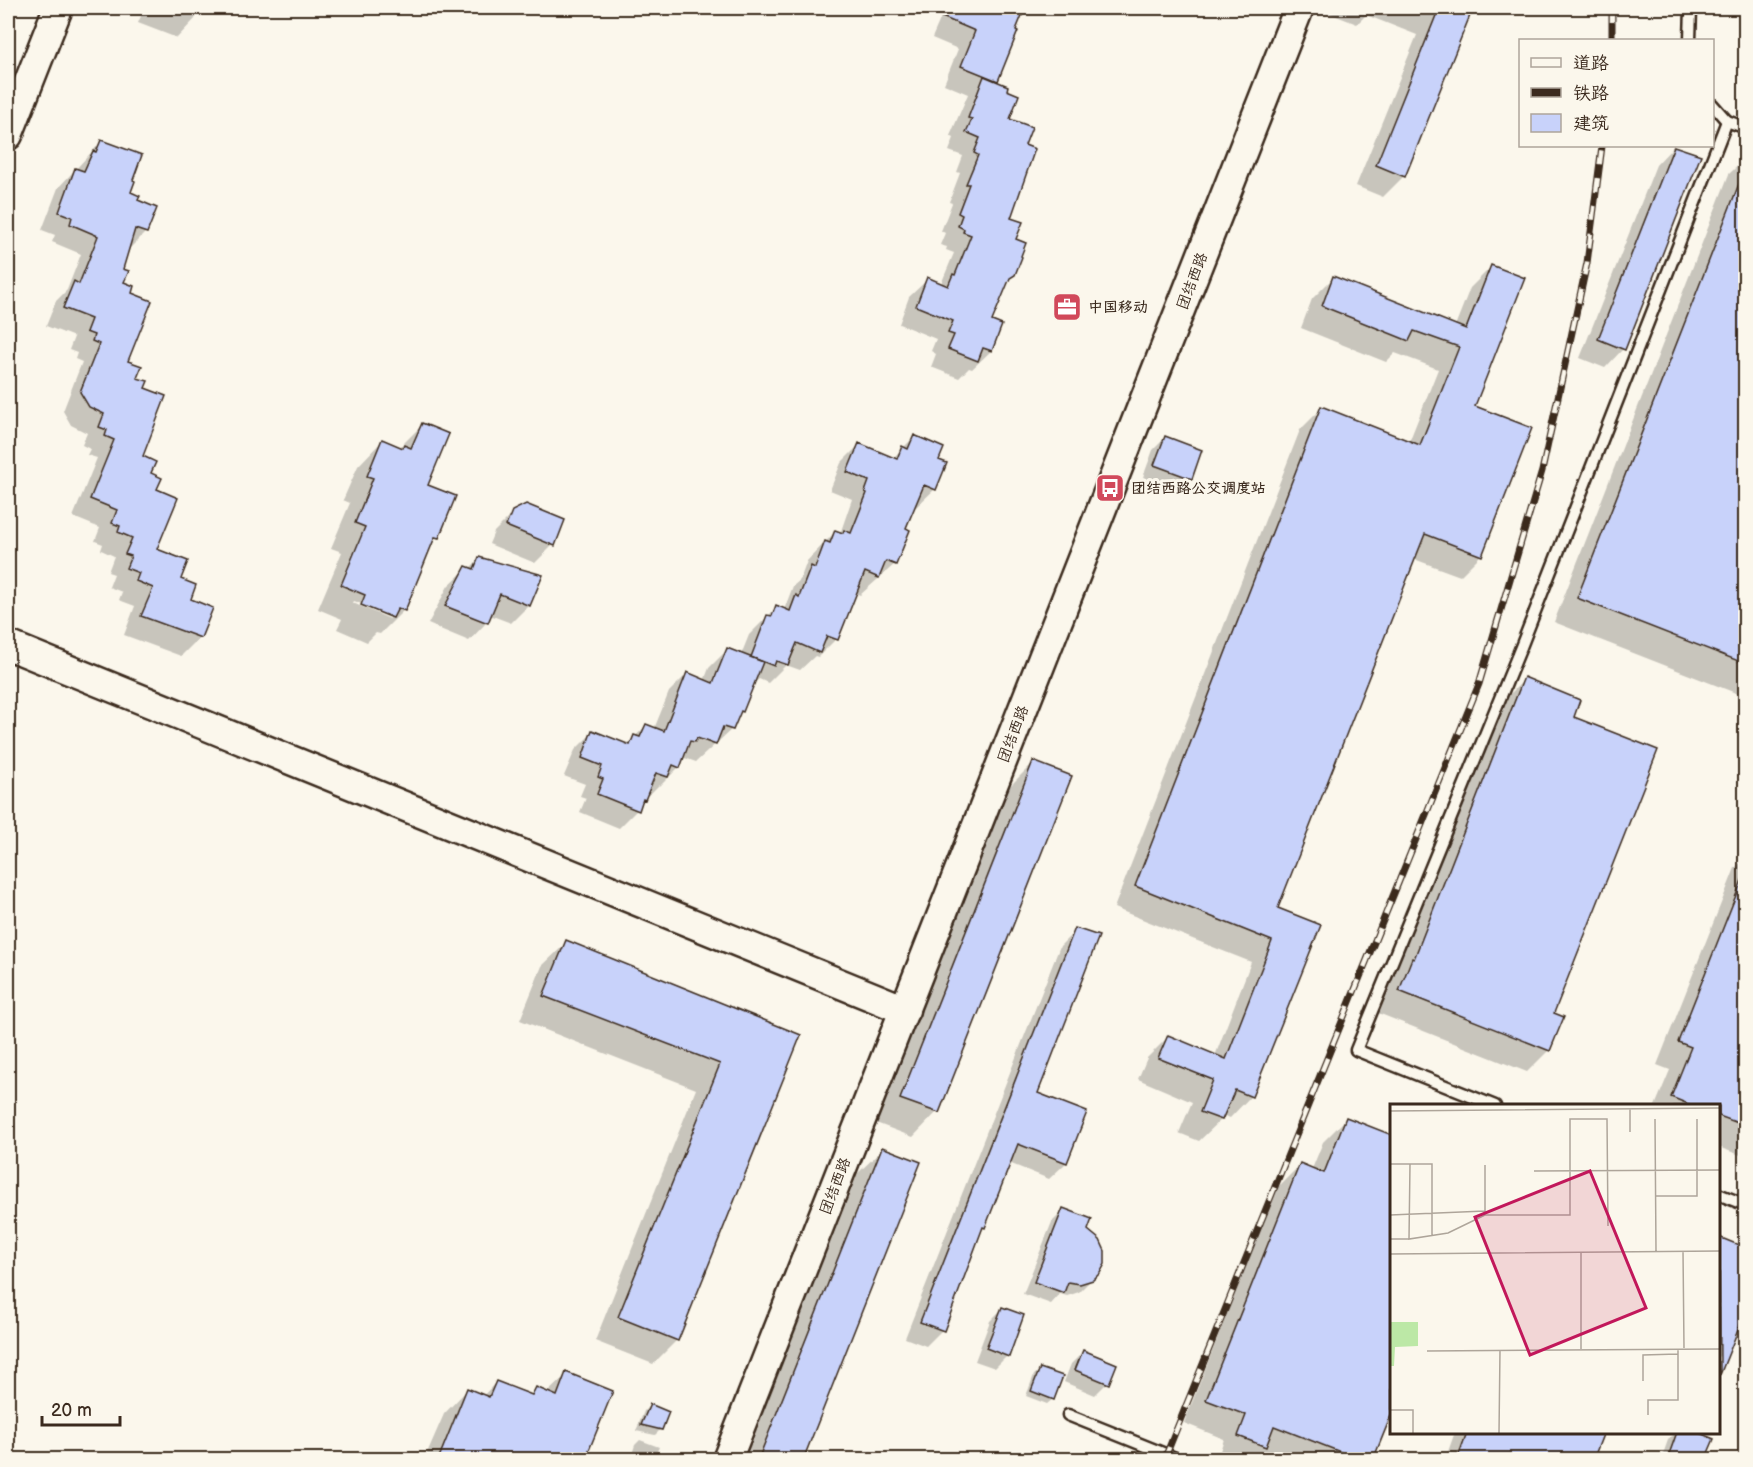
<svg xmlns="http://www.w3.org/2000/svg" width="1753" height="1467" viewBox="0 0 1753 1467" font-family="'Balsamiq Sans','LXGW WenKai TC',sans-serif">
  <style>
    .shadow { fill: #0003; fill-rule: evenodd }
    .building { fill: #c8d2fa; stroke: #3b2a1e; stroke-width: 1.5 }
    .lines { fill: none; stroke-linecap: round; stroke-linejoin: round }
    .lane-casing { stroke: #3b2a1e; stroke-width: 15 }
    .secondary-casing { stroke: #3b2a1e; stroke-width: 33 }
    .lane { stroke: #fbf7ec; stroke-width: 10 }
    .secondary { stroke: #fbf7ec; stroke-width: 28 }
    .rail-casing { stroke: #3b2a1e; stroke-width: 7 }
    .rail { stroke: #fbf7ec; stroke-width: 4.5; stroke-dasharray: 14; stroke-linecap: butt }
    .labels { text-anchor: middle; stroke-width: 6; stroke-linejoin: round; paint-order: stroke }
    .street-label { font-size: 15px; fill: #3b2a1e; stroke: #fbf7ec }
    .poi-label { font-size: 15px; font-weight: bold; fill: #3b2a1e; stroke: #fbf7ec; text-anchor: start }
    .inset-road { fill: none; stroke: #aea59a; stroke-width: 1.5 }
    .view { fill: #c2185b; fill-opacity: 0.15; stroke: #c2185b; stroke-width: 3 }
    .inset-edge { fill: none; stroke: #3b2a1e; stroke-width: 3 }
  </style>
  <rect width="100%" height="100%" fill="#fbf7ec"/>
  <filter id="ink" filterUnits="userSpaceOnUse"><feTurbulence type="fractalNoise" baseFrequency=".0167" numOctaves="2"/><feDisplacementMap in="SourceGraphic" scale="12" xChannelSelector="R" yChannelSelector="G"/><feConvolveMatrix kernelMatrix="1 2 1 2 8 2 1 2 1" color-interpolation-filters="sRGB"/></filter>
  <g filter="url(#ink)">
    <g class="shadow">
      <path d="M 140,8 L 199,8 L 195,19 L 177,38 L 138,23 L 144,9 Z"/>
      <path d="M 945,8 L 1012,8 L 1022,12 L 995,82 L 1008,120 L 1023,146 L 1009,218 L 1014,240 L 1007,281 L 990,322 L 991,351 L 972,369 L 969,368 L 959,378 L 931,367 L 936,354 L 931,351 L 936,339 L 899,324 L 909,297 L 928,279 L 941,284 L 954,253 L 946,250 L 947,247 L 940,245 L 945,233 L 941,231 L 952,203 L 949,202 L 960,173 L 957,172 L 963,156 L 949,151 L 954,138 L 950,136 L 968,94 L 944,84 L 958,49 L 932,38 Z"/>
      <path d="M 1327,8 L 1472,8 L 1404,176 L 1383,197 L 1356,186 L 1417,35 L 1366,15 L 1357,24 L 1326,12 Z"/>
      <path d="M 102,141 L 129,193 L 136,201 L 146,232 L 127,251 L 122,269 L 126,362 L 135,379 L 143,389 L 141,457 L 155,490 L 155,549 L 179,580 L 189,600 L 200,637 L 181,656 L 124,635 L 135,606 L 119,600 L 122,592 L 109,587 L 114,574 L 108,572 L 114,556 L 101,550 L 103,544 L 95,541 L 100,528 L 73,517 L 97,458 L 87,455 L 90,449 L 82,445 L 87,433 L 71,425 L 63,411 L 82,362 L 75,359 L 77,353 L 69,350 L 74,337 L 46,326 L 56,301 L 67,290 L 81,254 L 52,242 L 55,235 L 42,230 L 58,188 Z"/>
      <path d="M 1674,146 L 1699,156 L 1623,349 L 1605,368 L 1580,358 L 1656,165 Z"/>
      <path d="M 1746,158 L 1746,697 L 1554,622 L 1729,174 Z"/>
      <path d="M 1492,266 L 1473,406 L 1481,555 L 1460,576 L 1414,559 L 1276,909 L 1319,926 L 1251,1096 L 1230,1118 L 1223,1115 L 1221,1120 L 1199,1141 L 1179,1133 L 1192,1102 L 1138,1079 L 1147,1058 L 1168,1037 L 1215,1056 L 1251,962 L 1114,908 L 1300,430 L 1322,408 L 1409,442 L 1438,369 L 1395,353 L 1386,362 L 1301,328 L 1312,299 L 1333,278 L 1455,326 L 1470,288 Z"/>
      <path d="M 422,425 L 426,486 L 437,537 L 431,543 L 404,610 L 380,634 L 376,633 L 367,642 L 337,629 L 342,619 L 318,609 L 342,552 L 331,548 L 350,503 L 343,500 L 358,466 L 382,441 L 399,448 ZM 354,601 L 390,615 L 390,619 L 353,603 Z"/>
      <path d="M 914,437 L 937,461 L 935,489 L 916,507 L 914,506 L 904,529 L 895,564 L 860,595 L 855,593 L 836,639 L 818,657 L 815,656 L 800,670 L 786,665 L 768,683 L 759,679 L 754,683 L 732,729 L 696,762 L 682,757 L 679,767 L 660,786 L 659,785 L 649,795 L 646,794 L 637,810 L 619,828 L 580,812 L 586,798 L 580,796 L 585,784 L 564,776 L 575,750 L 593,732 L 626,745 L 646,726 L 654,729 L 669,692 L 687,674 L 704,681 L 709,668 L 727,650 L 741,655 L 749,635 L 777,607 L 784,610 L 793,586 L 800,580 L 807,561 L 835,532 L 840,534 L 852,499 L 830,490 L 841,463 L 859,445 L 892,459 Z"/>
      <path d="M 1165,438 L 1191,478 L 1179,490 L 1143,477 L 1153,450 Z"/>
      <path d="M 513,513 L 553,545 L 535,563 L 489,544 L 494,532 Z"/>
      <path d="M 479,559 L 529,605 L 511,623 L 490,615 L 487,622 L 469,641 L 428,624 L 448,586 L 467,568 L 469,569 Z"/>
      <path d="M 1525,679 L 1572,718 L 1549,1050 L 1527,1072 L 1378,1013 L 1390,982 L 1394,977 L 1503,701 Z"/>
      <path d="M 1033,763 L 937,1112 L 913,1137 L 876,1123 L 1009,787 Z"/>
      <path d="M 1746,857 L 1746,1157 L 1718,1147 L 1718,1106 L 1655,1106 L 1670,1070 L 1657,1065 L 1735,868 Z"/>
      <path d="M 1076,930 L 1036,1094 L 1085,1113 L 1066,1163 L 1049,1179 L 1009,1163 L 984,1227 L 980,1230 L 942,1330 L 926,1346 L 905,1338 L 1060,946 Z"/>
      <path d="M 567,942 L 799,1036 L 677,1340 L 653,1364 L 595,1341 L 696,1089 L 520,1020 L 542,966 Z"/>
      <path d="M 1346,1119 L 1372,1460 L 1278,1460 L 1259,1452 L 1251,1460 L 1217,1460 L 1224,1439 L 1184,1423 L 1277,1188 L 1300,1165 L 1312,1169 L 1323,1142 Z"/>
      <path d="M 883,1149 L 801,1460 L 744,1460 L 858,1173 Z"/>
      <path d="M 1064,1210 L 1086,1230 L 1099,1272 L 1079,1292 L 1067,1296 L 1060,1294 L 1051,1304 L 1023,1294 L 1052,1222 Z"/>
      <path d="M 1718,1239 L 1746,1249 L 1729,1347 L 1718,1357 Z"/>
      <path d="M 1002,1309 L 1007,1356 L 995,1368 L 975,1361 L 990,1321 Z"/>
      <path d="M 1083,1352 L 1107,1383 L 1095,1395 L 1064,1382 L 1071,1364 Z"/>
      <path d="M 1040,1370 L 1053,1399 L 1047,1404 L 1026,1396 L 1034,1375 Z"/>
      <path d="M 567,1374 L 583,1460 L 424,1460 L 444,1414 L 468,1389 L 483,1396 L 496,1382 L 529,1396 L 536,1389 L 547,1393 Z"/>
      <path d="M 650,1405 L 660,1430 L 655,1435 L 636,1431 L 644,1411 Z"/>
      <path d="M 1455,1432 L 1602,1432 L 1593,1457 L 1600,1460 L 1445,1460 Z"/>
      <path d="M 1676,1432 L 1693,1432 L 1704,1460 L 1661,1460 L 1668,1440 Z"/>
      <path d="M 640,1440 L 659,1447 L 653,1460 L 630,1460 L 635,1445 Z"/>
      <path d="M 870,1451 L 891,1459 L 891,1460 L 862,1460 Z"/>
    </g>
    <g class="building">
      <path d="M 921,8 L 1025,8 L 1016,30 L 1018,31 L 998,81 L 961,66 L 975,31 Z"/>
      <path d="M 1439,8 L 1473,8 L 1405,177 L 1376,165 Z"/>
      <path d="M 984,76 L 1008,86 L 1007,90 L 1019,95 L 1010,119 L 1032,127 L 1025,145 L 1035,149 L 1011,218 L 1023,222 L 1016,239 L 1026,243 L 1021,256 L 1022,257 L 1015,275 L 1010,278 L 992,321 L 1002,325 L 992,351 L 983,348 L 978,361 L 948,349 L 954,335 L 948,333 L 953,321 L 916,306 L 927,277 L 948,286 L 953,274 L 955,275 L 971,235 L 963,232 L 964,229 L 958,226 L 962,215 L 958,213 L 969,184 L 966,184 L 978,155 L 974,153 L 980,138 L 966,132 L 972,119 L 968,118 Z"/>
      <path d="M 101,140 L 142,155 L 133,180 L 135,181 L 131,192 L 140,196 L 138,200 L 157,208 L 147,233 L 135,229 L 123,269 L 129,271 L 124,282 L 134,286 L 132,293 L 152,301 L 128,361 L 142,366 L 137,378 L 148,381 L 145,388 L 166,396 L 143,456 L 156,462 L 151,473 L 162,478 L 157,489 L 178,498 L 157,549 L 188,561 L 181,579 L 196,585 L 191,599 L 213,608 L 201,638 L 141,616 L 153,588 L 136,581 L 139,573 L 126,568 L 131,556 L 125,554 L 132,538 L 118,532 L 120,526 L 112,523 L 117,510 L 90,499 L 114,440 L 105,436 L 107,430 L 99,427 L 104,414 L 89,407 L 80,392 L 99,344 L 92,341 L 94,335 L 86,332 L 91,319 L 63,308 L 74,281 L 79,284 L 98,236 L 70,224 L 72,217 L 59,212 L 75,168 L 84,171 L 93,151 L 96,152 Z"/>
      <path d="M 1674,146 L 1701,155 L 1625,350 L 1598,339 Z"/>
      <path d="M 1744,171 L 1746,172 L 1746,664 L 1577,598 Z"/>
      <path d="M 1491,265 L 1525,278 L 1475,406 L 1532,428 L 1482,556 L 1425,534 L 1278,908 L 1321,925 L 1252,1097 L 1235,1090 L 1222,1120 L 1200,1112 L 1213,1080 L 1158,1058 L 1168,1035 L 1226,1059 L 1272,941 L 1135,886 L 1321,406 L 1420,445 L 1459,347 L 1414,331 L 1409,341 L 1322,306 L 1333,276 L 1466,329 Z"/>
      <path d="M 422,423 L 449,434 L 428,485 L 456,496 L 439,538 L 435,537 L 405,611 L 398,608 L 393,618 L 361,605 L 365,595 L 341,585 L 365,527 L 355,523 L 373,478 L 367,476 L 382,439 L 403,448 L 404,445 L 411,448 Z"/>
      <path d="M 914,435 L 944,448 L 939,460 L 947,463 L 936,490 L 924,485 L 906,528 L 910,530 L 896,565 L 886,561 L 879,578 L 865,572 L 838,640 L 827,636 L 820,653 L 797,643 L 788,665 L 776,661 L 774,666 L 751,657 L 767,615 L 772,616 L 776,605 L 790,611 L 796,595 L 799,597 L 811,566 L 815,568 L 825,541 L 830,543 L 835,530 L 843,533 L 844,530 L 851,533 L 867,493 L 865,492 L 869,481 L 847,472 L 859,443 L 897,459 L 902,446 L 908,449 Z"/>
      <path d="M 1165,436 L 1202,450 L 1192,479 L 1154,465 Z"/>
      <path d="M 526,504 L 565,520 L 555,546 L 506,526 L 512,511 Z"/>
      <path d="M 479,557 L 543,575 L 530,606 L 500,594 L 488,623 L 445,606 L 466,566 L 474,569 Z"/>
      <path d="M 727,648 L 763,662 L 743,712 L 741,711 L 733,730 L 723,727 L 716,745 L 697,738 L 695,742 L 690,741 L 680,768 L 673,765 L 668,777 L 656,773 L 645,800 L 643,799 L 639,811 L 597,794 L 603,779 L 598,777 L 602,766 L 582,758 L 592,730 L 630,745 L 634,735 L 640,737 L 646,724 L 664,731 L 687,672 L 713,683 Z"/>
      <path d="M 1524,677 L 1580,700 L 1574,717 L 1658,750 L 1554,1013 L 1564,1017 L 1550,1051 L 1399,991 L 1412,958 L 1414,959 Z"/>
      <path d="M 1033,761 L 1072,776 L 939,1113 L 900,1099 Z"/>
      <path d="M 1744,875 L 1746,876 L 1746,1126 L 1719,1116 L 1719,1106 L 1693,1106 L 1671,1097 L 1691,1047 L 1678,1042 Z"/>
      <path d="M 1075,928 L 1099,936 L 1038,1093 L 1087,1112 L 1067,1163 L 1018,1144 L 985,1228 L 983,1227 L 944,1331 L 920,1322 Z"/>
      <path d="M 566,940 L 801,1035 L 678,1341 L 618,1317 L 720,1064 L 543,996 Z"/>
      <path d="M 1346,1117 L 1392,1135 L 1392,1413 L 1373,1460 L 1361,1460 L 1274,1426 L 1266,1447 L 1238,1436 L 1246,1415 L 1206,1400 L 1300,1163 L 1324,1173 Z"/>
      <path d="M 882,1147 L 921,1162 L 803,1460 L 758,1460 Z"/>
      <path d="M 1063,1208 L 1092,1219 L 1088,1230 L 1100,1240 L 1105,1251 L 1105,1264 L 1100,1273 L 1093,1280 L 1080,1284 L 1068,1282 L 1064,1293 L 1034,1282 Z"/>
      <path d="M 1719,1237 L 1746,1248 L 1746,1310 L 1720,1375 Z"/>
      <path d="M 1002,1307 L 1024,1315 L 1009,1357 L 986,1348 Z"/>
      <path d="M 1083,1350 L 1117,1364 L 1109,1384 L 1075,1370 Z"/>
      <path d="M 1040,1368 L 1063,1376 L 1054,1400 L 1031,1391 Z"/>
      <path d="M 566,1372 L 613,1391 L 585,1460 L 438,1460 L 467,1388 L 489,1397 L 496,1381 L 532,1395 L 536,1387 L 557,1396 Z"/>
      <path d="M 650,1404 L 669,1412 L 662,1430 L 641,1425 Z"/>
      <path d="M 1467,1432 L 1604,1432 L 1593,1460 L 1457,1460 Z"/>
      <path d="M 1677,1432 L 1697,1432 L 1714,1439 L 1705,1460 L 1667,1460 Z"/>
    </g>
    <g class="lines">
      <g class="lane-casing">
        <g id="lane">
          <path d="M 1690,40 L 1691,8"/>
          <path d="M 1712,104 L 1727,121"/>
          <path d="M 1495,1106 L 1356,1050 L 1521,647 L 1727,121 L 1746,128"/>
          <path d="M 1718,1194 L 1746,1205"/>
          <path d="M 1068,1415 L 1180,1460"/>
        </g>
      </g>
      <g class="secondary-casing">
        <g id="secondary">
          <path d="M 8,135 L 58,8"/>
          <path d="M 8,645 L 905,1010"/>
          <path d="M 727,1460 L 1299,8"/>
        </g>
      </g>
      <use href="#lane" class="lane"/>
      <use href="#secondary" class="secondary"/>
      <g class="rail-casing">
        <g id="rail">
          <path d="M 1612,8 L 1612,40"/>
          <path d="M 1164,1460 L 1479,684 L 1542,471 L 1587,263 L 1602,146"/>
        </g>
      </g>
      <use href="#rail" class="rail"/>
    </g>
  </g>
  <defs>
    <g id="office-square" transform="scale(1.5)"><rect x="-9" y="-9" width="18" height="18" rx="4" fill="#d1495b" stroke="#fbf7ec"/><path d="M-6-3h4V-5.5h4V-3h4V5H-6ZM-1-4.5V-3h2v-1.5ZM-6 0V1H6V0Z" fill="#fff"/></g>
    <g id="bus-square" transform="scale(1.5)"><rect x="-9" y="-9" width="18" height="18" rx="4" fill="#d1495b" stroke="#fbf7ec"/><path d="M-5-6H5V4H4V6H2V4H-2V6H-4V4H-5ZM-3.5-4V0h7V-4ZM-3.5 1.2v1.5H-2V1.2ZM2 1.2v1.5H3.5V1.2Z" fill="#fff"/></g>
  </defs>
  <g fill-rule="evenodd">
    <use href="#office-square" x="1067" y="307"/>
    <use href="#bus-square" x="1110" y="488"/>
  </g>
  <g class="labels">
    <g class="street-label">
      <text transform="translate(1192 281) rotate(-69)" y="5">团结西路</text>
      <text transform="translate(1013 734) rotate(-69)" y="5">团结西路</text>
      <text transform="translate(835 1186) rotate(-69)" y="5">团结西路</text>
    </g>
    <g class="poi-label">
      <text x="1088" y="312">中国移动</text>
      <text x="1131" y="493">团结西路公交调度站</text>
    </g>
  </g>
  <g transform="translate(1390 1104)">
    <rect width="330" height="330" fill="#fbf7ec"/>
    <path d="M 0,218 L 28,218 L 28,242 L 5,243 L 4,262 L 0,262 Z" fill="#bce8a6"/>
    <path class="inset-road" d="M 240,5 L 240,28M 0,7 L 330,4M 265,15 L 266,147M 0,60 L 20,60 L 19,135 L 58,129 L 95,111M 20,60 L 42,60 L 42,132M 95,61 L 95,111 L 180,111 L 180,15 L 217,15 L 218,122M 144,67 L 330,66M 266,92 L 307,92 L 307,15M 0,111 L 95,107M 0,135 L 19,135M 293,147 L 294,244M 0,150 L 330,147M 191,245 L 191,148M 37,247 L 330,245M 253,277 L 253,251 L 288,250M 0,306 L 23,306 L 23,329M 258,311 L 258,296 L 288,296 L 288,245M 109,329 L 110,246"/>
    <path class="view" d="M 200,67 L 256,204 L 140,251 L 85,113 Z"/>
    <rect width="330" height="330" class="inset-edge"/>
  </g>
  <rect width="1753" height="1467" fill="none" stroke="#fbf7ec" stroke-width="30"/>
  <rect x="15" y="15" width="1723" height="1437" fill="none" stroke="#3b2a1e" stroke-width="2" filter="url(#ink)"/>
  <rect x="1519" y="39" width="195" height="108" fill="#fbf7ec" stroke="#aea59a" stroke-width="1.5"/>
  <rect x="1531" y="58" width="30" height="9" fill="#fbf7ec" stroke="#aea59a" stroke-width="1.5"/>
  <text x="1573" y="69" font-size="18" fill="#3b2a1e">道路</text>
  <rect x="1531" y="88" width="30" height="9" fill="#3b2a1e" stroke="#aea59a" stroke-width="1.5"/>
  <text x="1573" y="99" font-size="18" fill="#3b2a1e">铁路</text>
  <rect x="1531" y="114" width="30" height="18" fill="#c8d2fa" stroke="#aea59a" stroke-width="1.5"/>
  <text x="1573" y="129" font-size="18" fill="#3b2a1e">建筑</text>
  <path d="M42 1416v9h78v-9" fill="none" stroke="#3b2a1e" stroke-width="3"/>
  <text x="51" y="1416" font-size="18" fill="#3b2a1e" stroke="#fbf7ec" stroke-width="4.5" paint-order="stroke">20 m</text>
</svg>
